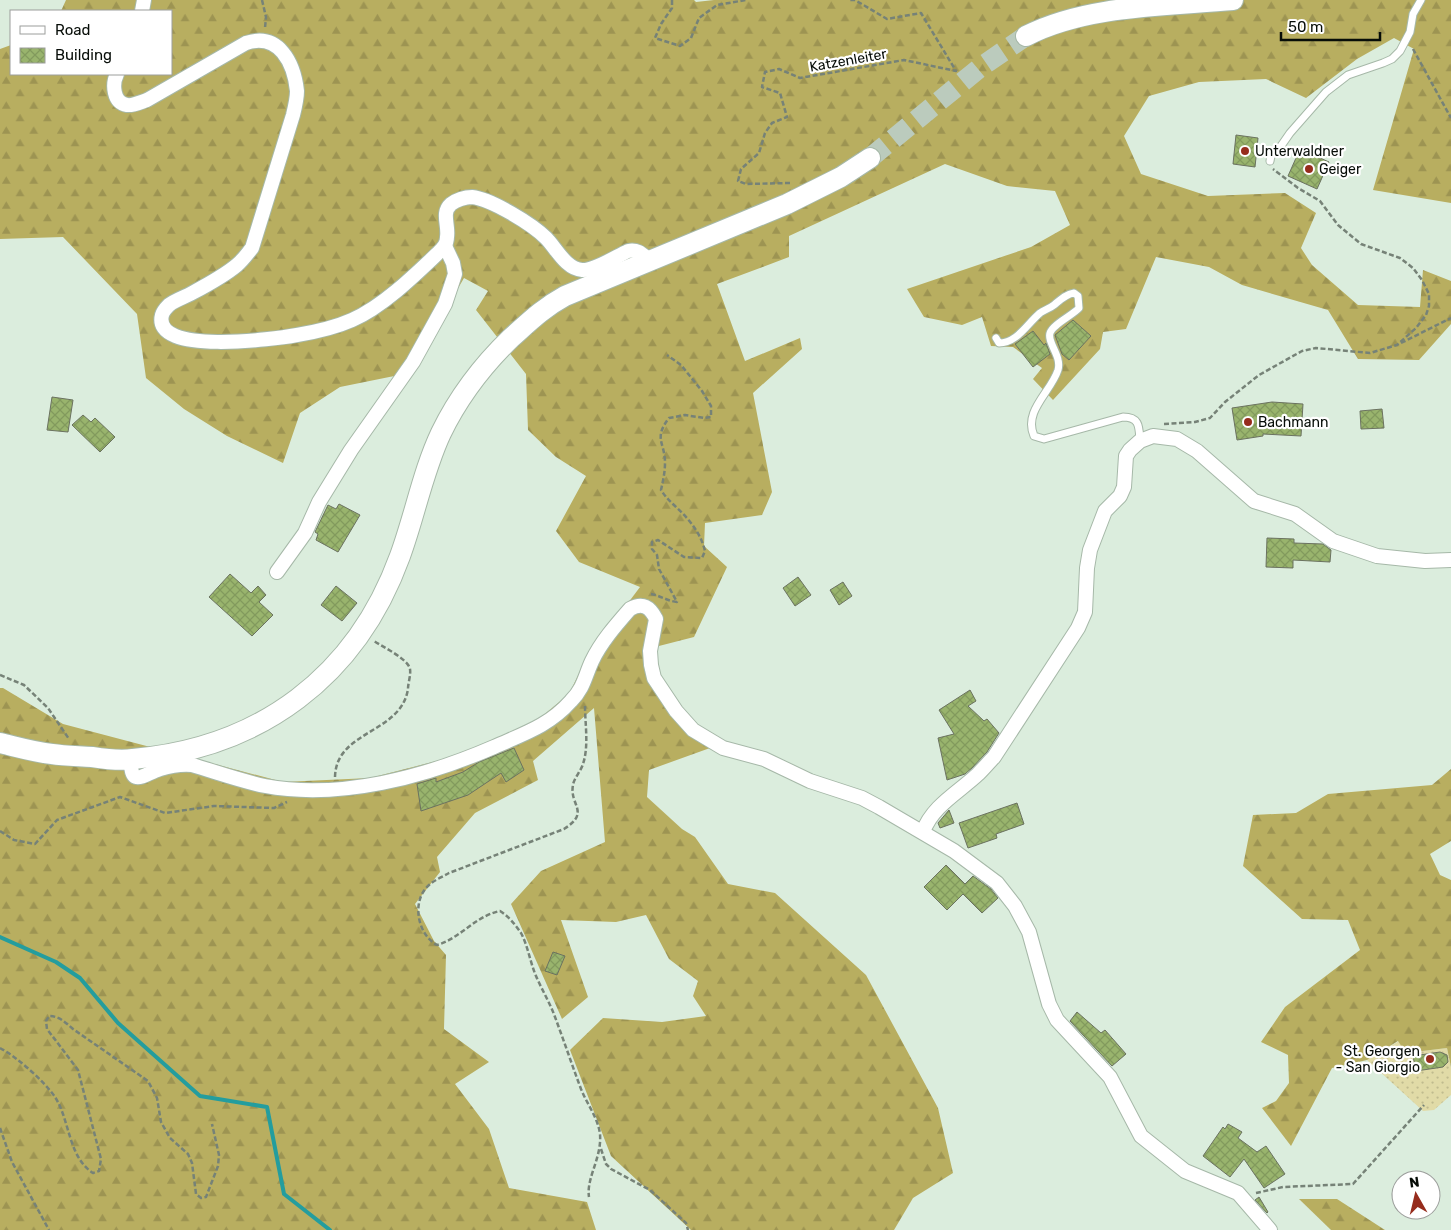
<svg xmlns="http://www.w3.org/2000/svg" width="1451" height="1230" viewBox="0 0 1451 1230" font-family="Rubik,sans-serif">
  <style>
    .grass { fill: url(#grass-dots) }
    .forest { fill: url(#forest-firs) }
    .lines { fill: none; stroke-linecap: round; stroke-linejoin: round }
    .stream { stroke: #249d9e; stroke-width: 4 }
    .building { fill: url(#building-cross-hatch); stroke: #6b7260 }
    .secondary-tunnel { stroke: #bbcbbd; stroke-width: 20; stroke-dasharray: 20 10; stroke-linecap: butt }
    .lane-casing { stroke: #a6b8a8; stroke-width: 9 }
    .street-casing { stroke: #a6b8a8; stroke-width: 16 }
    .secondary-casing { stroke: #a6b8a8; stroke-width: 22 }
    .path { stroke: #768277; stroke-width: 2.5; stroke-dasharray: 5 2.5; stroke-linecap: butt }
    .lane { stroke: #fff; stroke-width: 7 }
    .street { stroke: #fff; stroke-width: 14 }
    .secondary { stroke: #fff; stroke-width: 20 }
    .poi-dot { fill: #962c1c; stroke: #fff; stroke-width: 2 }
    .labels { text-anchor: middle; stroke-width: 4.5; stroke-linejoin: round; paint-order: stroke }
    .street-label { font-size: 14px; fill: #070d08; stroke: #fff }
    .poi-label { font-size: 14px; fill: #070d08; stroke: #fff; text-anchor: start }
  </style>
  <defs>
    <pattern id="grass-dots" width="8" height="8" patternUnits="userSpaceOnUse" patternTransform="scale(1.25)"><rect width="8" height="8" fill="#e1dba7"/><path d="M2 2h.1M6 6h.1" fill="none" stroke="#c0bb8e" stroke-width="1.8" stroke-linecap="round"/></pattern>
    <pattern id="forest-firs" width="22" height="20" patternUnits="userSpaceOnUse" patternTransform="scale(1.25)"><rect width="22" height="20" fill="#b8ae60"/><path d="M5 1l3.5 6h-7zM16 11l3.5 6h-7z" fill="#9d9452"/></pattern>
    <pattern id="building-cross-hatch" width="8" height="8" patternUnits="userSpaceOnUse" patternTransform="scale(1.25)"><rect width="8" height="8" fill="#99b46d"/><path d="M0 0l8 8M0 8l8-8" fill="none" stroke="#829a5d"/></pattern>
  </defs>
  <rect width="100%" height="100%" fill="#dbeddd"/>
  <path class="grass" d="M 1399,1041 L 1406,1053 L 1447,1048 L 1451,1067 L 1451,1095 L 1434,1110 L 1423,1111 L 1367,1060 Z"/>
  <g class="forest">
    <path d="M 66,0 L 694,0 L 696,2 L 714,0 L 1451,0 L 1451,203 L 1373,190 L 1414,49 L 1394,38 L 1357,59 L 1306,98 L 1266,79 L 1199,82 L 1149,96 L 1124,136 L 1141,174 L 1208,196 L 1285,193 L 1316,213 L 1301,248 L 1312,265 L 1358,305 L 1420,307 L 1423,270 L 1451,281 L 1451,324 L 1419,360 L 1358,359 L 1328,310 L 1242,285 L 1209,267 L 1156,257 L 1126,329 L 1103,332 L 1100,349 L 1053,400 L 1033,379 L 1042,368 L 1013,347 L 991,346 L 982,317 L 962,325 L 924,317 L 907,289 L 1031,247 L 1070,225 L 1055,191 L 1007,186 L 945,164 L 789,236 L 789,257 L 717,284 L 745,361 L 800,338 L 802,349 L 753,393 L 772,492 L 762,515 L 705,523 L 704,546 L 727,567 L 694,637 L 655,647 L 662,683 L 710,748 L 649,770 L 647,797 L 682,829 L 695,837 L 728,884 L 775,893 L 866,975 L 938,1108 L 953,1173 L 913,1198 L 894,1230 L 691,1230 L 611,1156 L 570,1050 L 603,1018 L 662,1022 L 706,1016 L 693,996 L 698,981 L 669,959 L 646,915 L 616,922 L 561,920 L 588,997 L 562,1019 L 511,904 L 541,871 L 605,842 L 594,708 L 533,761 L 538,780 L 475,813 L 437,857 L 440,872 L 415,904 L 434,941 L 446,955 L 444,1029 L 489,1062 L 455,1084 L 489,1129 L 509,1188 L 587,1202 L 596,1230 L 0,1230 L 0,688 L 3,688 L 63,724 L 283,782 L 370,778 L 456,756 L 529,727 L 569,694 L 586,659 L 640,587 L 579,562 L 556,531 L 586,476 L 556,457 L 528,430 L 526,374 L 476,310 L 488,291 L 464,278 L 409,373 L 340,387 L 300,413 L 283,463 L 227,436 L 184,409 L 146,378 L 137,314 L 63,237 L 0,239 L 0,49 L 11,45 L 11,74 L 171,74 L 171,11 L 61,11 Z"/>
    <path d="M 1451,769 L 1451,841 L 1430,854 L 1440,875 L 1451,880 L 1451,1067 L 1447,1048 L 1406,1053 L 1398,1041 L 1367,1060 L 1332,1068 L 1291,1146 L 1262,1108 L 1276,1101 L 1289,1083 L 1288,1055 L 1261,1042 L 1285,1007 L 1360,950 L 1348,920 L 1302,919 L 1243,866 L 1253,815 L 1296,813 L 1328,794 L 1432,785 Z"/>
    <path d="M 1299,1199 L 1337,1199 L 1385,1230 L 1331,1230 Z"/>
  </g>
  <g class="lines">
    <path class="stream" d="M 0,937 L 56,962 L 80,978 L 118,1023 L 200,1096 L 267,1107 L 284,1194 L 330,1230"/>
  </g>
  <g class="building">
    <path d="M 1236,135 L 1258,138 L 1255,167 L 1233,164 Z"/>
    <path d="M 1300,149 L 1329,162 L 1317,189 L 1288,176 Z"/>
    <path d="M 1073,320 L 1091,336 L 1069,360 L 1062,354 L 1055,335 Z"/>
    <path d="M 1033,331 L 1044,345 L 1046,343 L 1050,354 L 1033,367 L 1015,344 Z"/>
    <path d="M 52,397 L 73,400 L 68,432 L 47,430 Z"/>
    <path d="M 1272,402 L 1303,404 L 1301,436 L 1263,434 L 1263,436 L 1237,440 L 1232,408 Z"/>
    <path d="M 1382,409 L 1384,428 L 1361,429 L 1360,411 Z"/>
    <path d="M 83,415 L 91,422 L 95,418 L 115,437 L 100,452 L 72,425 Z"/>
    <path d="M 339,504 L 360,515 L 338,552 L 316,540 L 318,534 L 315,532 L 328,505 L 336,509 Z"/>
    <path d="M 1267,538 L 1294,539 L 1294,543 L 1323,544 L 1331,550 L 1330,562 L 1293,560 L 1293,568 L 1266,567 Z"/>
    <path d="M 230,574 L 251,593 L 258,586 L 266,595 L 259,602 L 273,615 L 252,636 L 209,597 Z"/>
    <path d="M 798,577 L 811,595 L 795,606 L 783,588 Z"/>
    <path d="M 843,582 L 852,596 L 839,605 L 830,590 Z"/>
    <path d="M 336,586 L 357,603 L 342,621 L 321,605 Z"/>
    <path d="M 970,690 L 976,701 L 968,706 L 984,721 L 987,719 L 999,733 L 987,752 L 972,768 L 965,774 L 947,780 L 938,738 L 954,734 L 939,710 Z"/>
    <path d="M 514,748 L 524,770 L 506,782 L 501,773 L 468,795 L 421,811 L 417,784 L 436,778 L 436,782 L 463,772 L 479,762 Z"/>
    <path d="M 1017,803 L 1024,824 L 996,834 L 997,838 L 968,848 L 959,823 Z"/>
    <path d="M 949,810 L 954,823 L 940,828 L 938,823 Z"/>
    <path d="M 946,865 L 965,884 L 973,876 L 991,889 L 998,898 L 982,913 L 963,894 L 947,910 L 924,887 Z"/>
    <path d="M 553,952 L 565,956 L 557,975 L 545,971 Z"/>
    <path d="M 1077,1012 L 1101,1033 L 1105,1030 L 1126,1054 L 1112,1066 L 1070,1021 Z"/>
    <path d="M 1440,1052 L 1447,1055 L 1448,1062 L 1443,1067 L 1416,1071 L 1413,1056 Z"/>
    <path d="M 1228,1124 L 1242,1132 L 1238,1138 L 1257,1152 L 1266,1146 L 1285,1174 L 1264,1188 L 1244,1159 L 1230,1177 L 1203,1156 L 1223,1127 L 1225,1129 Z"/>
    <path d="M 1259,1197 L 1268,1212 L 1267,1213 L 1255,1200 Z"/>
  </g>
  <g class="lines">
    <path class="secondary-tunnel" d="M 870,158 L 982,66 L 1026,36"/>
    <g class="lane-casing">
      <g id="lane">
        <path d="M 1270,161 L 1271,156 L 1281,146 L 1290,133 L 1326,92 L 1348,75 L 1383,63 L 1392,59 L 1400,51 L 1410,32 L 1413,14 L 1421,0"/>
        <path d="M 996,338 L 999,343 C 1017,343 1027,324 1040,313 C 1044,310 1049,309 1054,305 C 1060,300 1066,294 1074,293 L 1078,296 L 1079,308 C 1073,315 1053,324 1050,333 C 1047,343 1062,356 1058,370 C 1051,392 1023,411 1034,436 L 1044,439 L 1123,417 C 1140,417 1139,427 1140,441"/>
      </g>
    </g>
    <g class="street-casing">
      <g id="street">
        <path d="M 142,11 L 144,0"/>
        <path d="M 117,74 C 112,84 113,103 127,105 C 133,106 141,102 147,100 L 246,43 C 279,32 294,63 297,91 C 297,99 295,107 293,115 L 252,248 C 247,254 243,260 237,265 C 224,276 207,285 192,293 C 185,297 175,300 169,305 C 166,308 163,311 162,315 C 151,356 276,339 297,335 C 315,332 334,328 352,320 C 382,307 414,276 438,253 C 443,248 447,244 447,237 C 449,225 441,213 451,204 C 456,200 465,197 472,197 C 491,199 532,224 546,238 C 556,248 566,269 582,270 C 594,271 617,256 628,251 C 638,249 642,254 649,260"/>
        <path d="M 277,572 L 305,533 L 319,502 L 351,450 L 413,362 L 445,304 L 455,274 L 453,263 L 445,246"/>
        <path d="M 131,760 C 130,789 144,774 160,769 C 170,766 181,764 192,765 C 216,772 241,781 265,786 C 340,800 425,777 494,747 C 523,734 549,726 571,701 C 584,688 585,676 592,661 C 601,642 616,625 630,609 C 643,602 650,607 656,619 L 650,651 L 651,665 L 654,678 L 676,711 L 693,730 L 723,748 L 764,759 L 810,781 L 862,798 L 879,807 L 954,851 L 997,883 L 1015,906 L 1029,932 L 1049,1004 L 1057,1020 L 1110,1077 L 1141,1136 L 1185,1171 L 1238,1193 L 1270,1230"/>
        <path d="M 923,832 C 932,806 959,792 978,774 C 984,768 989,762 994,757 L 1078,628 L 1085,612 L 1087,568 L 1090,550 L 1105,511 L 1120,496 L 1124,487 L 1126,456 L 1130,450 L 1140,441 L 1153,436 L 1177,439 L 1197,451 L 1254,501 L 1295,514 L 1333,541 L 1377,556 L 1425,561 L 1451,560"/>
      </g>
    </g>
    <g class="secondary-casing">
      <g id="secondary">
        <path d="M 1026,36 C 1086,5 1166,6 1233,0"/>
        <path d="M 0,743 C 17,747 34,752 52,754 C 65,756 79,756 92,757 C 105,759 120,761 133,759 C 260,748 356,677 400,556 C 415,515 423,471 441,433 C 459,396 482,366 511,338 C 529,322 543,308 565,296 L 787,204 L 841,177 L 870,158"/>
      </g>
    </g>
    <g class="path">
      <path d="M 262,0 L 266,17 L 265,28"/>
      <path d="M 672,0 L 672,8 L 661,24 L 655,38 L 680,46 L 691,38 L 699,18 L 717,5 L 746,0"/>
      <path d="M 1413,49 L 1451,118"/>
      <path d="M 790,183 L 746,184 L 738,181 L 741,169 L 759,153 L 765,133 L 772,123 L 787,117 L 780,93 L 762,87 L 765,72 L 779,69 L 800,78 L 904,60 L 956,71 L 921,13 L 887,19 L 855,0 L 849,0"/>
      <path d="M 1401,343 L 1451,318"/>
      <path d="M 1164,424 L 1195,422 L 1210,418 L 1225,402 L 1259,375 L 1302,351 L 1316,348 L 1370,353 L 1397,345 L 1416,328 L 1426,315 L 1429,306 L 1429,294 L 1422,280 L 1413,268 L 1400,258 L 1361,244 L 1338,225 L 1320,201 L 1298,188 L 1273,169"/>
      <path d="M 651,594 C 659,595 667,601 677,602 L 659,569 L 657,555 L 652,549 L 652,542 L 658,540 L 684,557 L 702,558 L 705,551 C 701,534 690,520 677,508 C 671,502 666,498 661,490 C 663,481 665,472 665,463 C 665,442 653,439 669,418 L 685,415 L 704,418 L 711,417 L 711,406 L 702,391 L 681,365 L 667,355"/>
      <path d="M 0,675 L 24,685 L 48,708 L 69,739"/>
      <path d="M 585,706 C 585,724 589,746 583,764 C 581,771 574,778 573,785 C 569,805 591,812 564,829 L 449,873 C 442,877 432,881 426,888 C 412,904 418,935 437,945 C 461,938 475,916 500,911 C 508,916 515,924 521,933 C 528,946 530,962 536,976 C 542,990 550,1003 555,1017 C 564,1041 572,1065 581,1089 C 587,1104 598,1118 600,1134 C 602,1158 586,1178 589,1197"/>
      <path d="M 335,777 C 336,730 401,734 408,689 C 408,683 411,675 410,669 C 408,659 383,647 374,641"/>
      <path d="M 0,831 L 14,840 L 35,844 L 57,820 L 120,797 L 165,813 L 214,806 L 274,808 L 287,802"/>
      <path d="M 0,1048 C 17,1057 44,1081 55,1097 C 70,1120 68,1157 93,1173 L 99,1171 L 101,1159 L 78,1070 L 47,1029 L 46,1021 L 49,1016 C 59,1016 65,1022 73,1029 L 148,1081 L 157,1098 L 161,1122 L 170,1138 L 188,1154 L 192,1163 L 196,1194 L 201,1198 L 206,1197 L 218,1166 L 219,1155 L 212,1124"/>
      <path d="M 0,1128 L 12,1162 L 49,1230"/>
      <path d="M 601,1149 L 606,1164 L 611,1169 L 650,1190 L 686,1223 L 688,1230"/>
      <path d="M 1256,1193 L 1283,1187 L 1353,1184 L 1424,1105"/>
    </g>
    <use href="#lane" class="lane"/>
    <use href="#street" class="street"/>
    <use href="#secondary" class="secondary"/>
  </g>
  <g class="poi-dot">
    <circle cx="1245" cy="151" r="5"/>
    <circle cx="1309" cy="169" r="5"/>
    <circle cx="1248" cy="422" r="5"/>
    <circle cx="1430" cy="1059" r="5"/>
  </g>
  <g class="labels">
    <g class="street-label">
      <text transform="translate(848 60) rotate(-10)" y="5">Katzenleiter</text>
    </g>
    <g class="poi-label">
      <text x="1255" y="156">Unterwaldner</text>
      <text x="1319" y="174">Geiger</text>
      <text x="1258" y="427">Bachmann</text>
      <text x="1420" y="1056" text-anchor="end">St. Georgen<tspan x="1420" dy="16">- San Giorgio</tspan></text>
    </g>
  </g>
  <rect x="10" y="10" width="162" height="65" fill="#ffffff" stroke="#9c9e9c"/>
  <rect x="20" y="26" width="25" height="8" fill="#ffffff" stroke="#9c9e9c"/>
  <text x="55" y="35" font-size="15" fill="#070d08">Road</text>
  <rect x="20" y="48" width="25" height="15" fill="url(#building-cross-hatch)" stroke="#9c9e9c"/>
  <text x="55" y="60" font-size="15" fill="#070d08">Building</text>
  <g transform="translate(1416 1195) rotate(352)"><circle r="24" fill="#ffffff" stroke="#9c9e9c"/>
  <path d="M0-4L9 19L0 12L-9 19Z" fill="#962c1c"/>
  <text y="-8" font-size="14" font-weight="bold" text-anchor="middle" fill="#070d08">N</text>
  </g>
  <path d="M1281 32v8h99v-8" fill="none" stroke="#070d08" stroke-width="2.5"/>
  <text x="1288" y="32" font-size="15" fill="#070d08" stroke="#ffffff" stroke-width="4" paint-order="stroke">50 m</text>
</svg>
